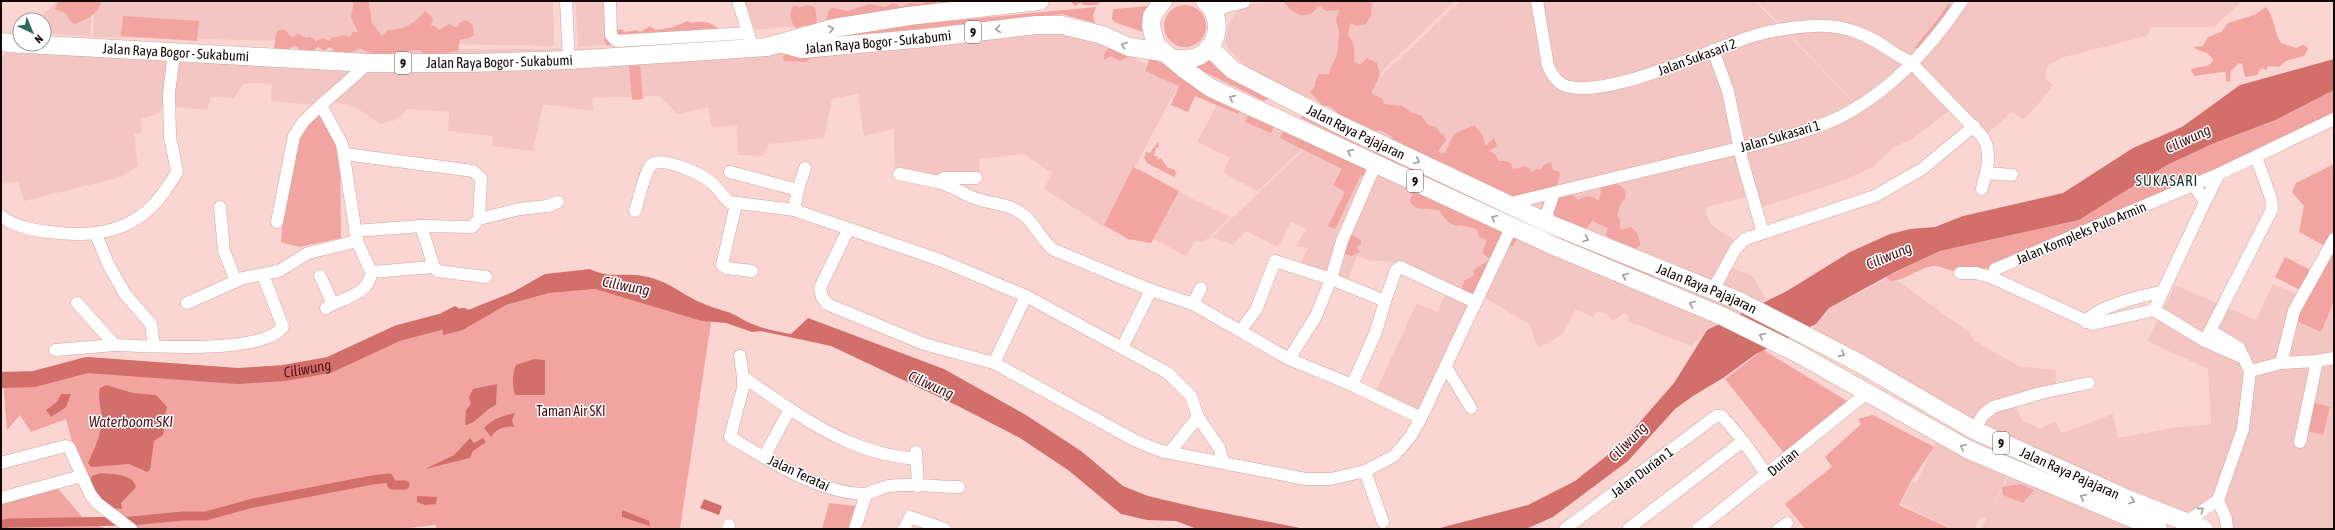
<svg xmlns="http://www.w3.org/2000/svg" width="2335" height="530" viewBox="0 0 2335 530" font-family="'Asap Condensed',sans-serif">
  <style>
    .built { fill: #f4c6c3 }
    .green { fill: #f1a4a0 }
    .water { fill: #d36f6b }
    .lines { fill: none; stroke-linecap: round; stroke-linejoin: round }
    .canal { stroke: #d36f6b; stroke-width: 9 }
    .river { stroke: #d36f6b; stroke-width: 16 }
    .minor-casing { stroke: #cba7a4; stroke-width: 13 }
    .major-casing { stroke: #cba7a4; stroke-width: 16 }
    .highway-casing { stroke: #cba7a4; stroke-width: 19 }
    .minor { stroke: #fff; stroke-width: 12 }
    .major { stroke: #fff; stroke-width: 15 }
    .highway { stroke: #fff; stroke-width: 18 }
    .oneway { stroke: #a19c9c }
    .labels { text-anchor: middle; stroke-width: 3; stroke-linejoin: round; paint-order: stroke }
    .shield { fill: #fff; stroke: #5a5251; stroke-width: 1 }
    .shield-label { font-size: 13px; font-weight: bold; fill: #140807 }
    .street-label { font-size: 14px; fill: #140807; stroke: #fff }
    .park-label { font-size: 14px; fill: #4e0e12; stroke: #fff }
    .water-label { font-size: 15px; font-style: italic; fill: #531416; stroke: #fff }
    .neighbourhood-label { font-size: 15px; letter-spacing: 1px; fill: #15332b; stroke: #fff }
  </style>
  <rect width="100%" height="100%" fill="#fbd5d2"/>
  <g class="built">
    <path d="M 57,1 L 93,1 L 90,36 L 44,33 L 44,20 L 38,20 Z"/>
    <path d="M 94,1 L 553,1 L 554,46 L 93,37 Z"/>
    <path d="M 575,1 L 612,1 L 615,44 L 578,47 Z"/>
    <path d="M 745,1 L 1059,1 L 755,30 Z"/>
    <path d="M 1280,1 L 1455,1 L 1340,112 L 1249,69 L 1229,50 L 1225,41 L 1229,24 L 1236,12 L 1245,5 Z"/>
    <path d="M 1460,1 L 1755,1 L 1893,142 L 1757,1 L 2242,1 L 2214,27 L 2152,27 L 2147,36 L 2064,57 L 2047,66 L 2045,78 L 2053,85 L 2042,100 L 2024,119 L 2011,112 L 1983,138 L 1950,110 L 1912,139 L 1896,146 L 1871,168 L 1837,183 L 1759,208 L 1753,195 L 1706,207 L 1707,216 L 1711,225 L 1732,238 L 1735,244 L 1729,266 L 1752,276 L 1766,299 L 1707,329 L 1692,346 L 1627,321 L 1630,318 L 1625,313 L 1612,321 L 1606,314 L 1597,311 L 1593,318 L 1576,309 L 1562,335 L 1538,348 L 1530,325 L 1484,297 L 1480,304 L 1392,262 L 1368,260 L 1357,256 L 1348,279 L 1299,266 L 1308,248 L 1296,246 L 1306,229 L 1291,222 L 1278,247 L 1246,231 L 1233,245 L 1212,237 Z"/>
    <path d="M 1028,29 L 1088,35 L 1180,81 L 1104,227 L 1044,189 L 1052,173 L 1024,154 L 980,159 L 978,177 L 895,176 L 894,129 L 864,136 L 858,94 L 832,99 L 824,138 L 769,144 L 763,156 L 738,155 L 737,125 L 712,128 L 708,107 L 678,114 L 659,96 L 592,98 L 594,111 L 543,104 L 533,151 L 492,146 L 493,136 L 448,131 L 449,112 L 408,109 L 396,120 L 380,124 L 355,107 L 328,101 L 314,105 L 271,101 L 272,84 L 254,83 L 243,84 L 234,98 L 211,97 L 207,110 L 163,106 L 160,113 L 141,119 L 142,133 L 134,134 L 138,166 L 121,177 L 24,201 L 18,182 L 1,183 L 1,58 L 6,53 L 880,46 Z"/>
    <path d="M 1224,91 L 1316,136 L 1258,191 L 1223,173 L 1230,158 L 1197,142 Z"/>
    <path d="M 1138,168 L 1181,193 L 1230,217 L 1205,241 L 1194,242 L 1186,256 L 1154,239 L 1107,228 Z"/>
    <path d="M 1891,276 L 1970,333 L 1973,340 L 2019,366 L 2056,370 L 2055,397 L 2016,405 L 2021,420 L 2040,429 L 2055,421 L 2062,433 L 2113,414 L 2118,438 L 2172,428 L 2211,424 L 2208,369 L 2147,341 L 2175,285 L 2256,320 L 2273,284 L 2301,296 L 2321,331 L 2334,302 L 2334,529 L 2227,529 L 2219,502 L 2186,522 L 2097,486 L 1808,335 L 1829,308 Z"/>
    <path d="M 1447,291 L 1473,303 L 1419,414 L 1374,395 L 1417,303 L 1437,312 Z"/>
    <path d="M 1938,438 L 2009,472 L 1993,507 L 2010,474 L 2160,529 L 1981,529 L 1986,519 L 1981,517 L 1975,529 L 1952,529 L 1901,504 L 1912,481 L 1916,483 Z"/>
  </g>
  <g class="green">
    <path d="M 58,1 L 101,1 C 100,14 86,19 75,24 L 70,21 L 66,13 L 55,9 Z"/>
    <path d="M 354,1 L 369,1 C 369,9 372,14 371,22 L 382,36 L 388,30 C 403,30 416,23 425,11 L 433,18 L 431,26 L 435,26 L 439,30 L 449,24 L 458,28 L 459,23 L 466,20 L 473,25 L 474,35 L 467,39 L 460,39 L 458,51 C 452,52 431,55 426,54 C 423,53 421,50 418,50 C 405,50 393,53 381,57 L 360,49 L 339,55 L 330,47 L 324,51 L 318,47 L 313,51 L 301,50 L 295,46 L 286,50 L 274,48 L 276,34 L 279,30 L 285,30 L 292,38 L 298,33 L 306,38 L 310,37 L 316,41 L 323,38 L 330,41 L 331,38 L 344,35 L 350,37 L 353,32 L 358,32 L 351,17 Z"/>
    <path d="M 925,1 L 933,1 L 937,4 L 875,28 L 1096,7 L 1093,15 L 1095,23 L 1062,14 L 850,36 L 827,35 L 831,26 L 826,20 L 828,12 L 832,8 L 848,11 L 869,4 L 885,7 L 894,3 L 901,7 L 910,3 L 922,4 Z"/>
    <path d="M 1070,1 L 1101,1 L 1097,5 L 1083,5 L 1081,2 L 1075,6 Z"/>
    <path d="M 1283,1 L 1372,1 L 1371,16 L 1366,24 L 1356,26 L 1350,23 L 1348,35 C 1355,43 1355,51 1354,61 L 1360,65 L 1367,58 L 1377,63 L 1380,75 L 1371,93 L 1383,99 L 1384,104 L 1403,106 L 1411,113 L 1421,115 L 1428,125 L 1436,127 L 1440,133 L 1444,134 L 1446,140 L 1438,151 L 1441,154 L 1445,153 L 1454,134 L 1474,125 L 1482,134 L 1486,146 L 1494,138 L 1497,146 L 1489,151 L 1496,155 L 1499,161 L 1506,161 L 1511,163 L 1513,170 L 1523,166 L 1530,168 L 1532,172 L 1536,169 L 1541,170 L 1543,165 L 1551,162 L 1553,170 L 1559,171 L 1560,175 L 1556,189 L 1520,210 L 1556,217 L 1551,212 L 1557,198 L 1572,194 L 1578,200 C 1586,195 1592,195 1599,201 L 1603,181 C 1615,185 1625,182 1626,197 L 1620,206 L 1617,215 L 1620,221 L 1620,230 L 1631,227 C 1637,231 1640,238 1640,245 L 1634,250 L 1609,242 L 1606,234 L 1608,228 L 1592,221 L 1586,230 L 1654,274 L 1652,279 L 1514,231 L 1517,239 L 1513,246 L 1506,247 L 1473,296 L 1467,294 L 1462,287 L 1464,281 L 1474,275 L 1474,270 L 1490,259 L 1482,253 L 1487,240 L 1479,237 L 1477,230 C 1461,220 1454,235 1439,210 L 1416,208 L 1410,202 L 1413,188 L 1373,154 L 1374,145 L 1385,138 L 1394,138 L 1380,130 L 1373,132 L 1341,116 L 1331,107 L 1322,105 L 1310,92 L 1315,86 L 1315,82 L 1319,74 L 1329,74 C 1330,66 1336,60 1337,54 C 1338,48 1338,41 1339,35 C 1340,24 1332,22 1340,10 L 1326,11 L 1319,6 C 1316,8 1314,13 1310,14 C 1299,19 1289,9 1283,1 Z"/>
    <path d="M 1948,4 L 1953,6 L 1919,48 L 1914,48 L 1938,19 Z"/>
    <path d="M 796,5 L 799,8 L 807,5 L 815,7 L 817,21 L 814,26 L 809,27 L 805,25 L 798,28 L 794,27 L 790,16 L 792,7 Z"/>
    <circle cx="1185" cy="26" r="21"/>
    <path d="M 1148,6 L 1142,19 L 1143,32 L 1114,22 L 1112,19 L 1113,10 L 1115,9 Z"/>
    <path d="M 2266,7 C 2275,18 2274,33 2281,43 L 2296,48 L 2303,45 L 2306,46 L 2308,49 L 2304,56 L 2286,61 L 2279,67 L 2268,66 L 2266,70 L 2261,68 L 2257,75 L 2245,77 L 2242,63 L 2239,63 L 2231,71 L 2230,82 L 2226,81 L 2226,73 L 2223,72 L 2194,76 L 2191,70 C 2198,65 2207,69 2213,61 C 2210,50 2200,53 2193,47 L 2203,46 L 2208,37 L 2221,32 L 2228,23 L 2254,15 Z"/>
    <path d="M 123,16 L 199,21 L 197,41 L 121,36 Z"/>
    <path d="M 615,16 L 618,30 L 622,29 L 625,32 L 636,30 L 640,32 L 650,26 L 656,30 L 673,27 L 688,21 L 691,23 C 702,20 714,22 720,32 L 688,42 L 682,48 L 623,50 L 618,44 L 607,46 L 604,40 Z"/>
    <path d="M 1110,46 L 1130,55 L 1120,61 L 1111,56 L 1104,60 L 1104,54 Z"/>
    <path d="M 787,54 L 821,55 L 816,58 L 811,57 L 806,62 L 784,61 L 783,57 Z"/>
    <path d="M 1205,55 L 1221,72 L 1268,94 L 1268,99 L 1264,101 L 1190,65 Z"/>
    <path d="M 1150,58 L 1245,99 L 1238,114 L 1195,96 L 1188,112 L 1171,105 L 1179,86 L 1145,71 Z"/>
    <path d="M 640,65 L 643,99 L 632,100 L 629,66 Z"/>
    <path d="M 2334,90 L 2334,119 L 1998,268 C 1984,266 1973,274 1959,272 C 1950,271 1940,265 1932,266 C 1917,269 1906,280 1891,281 L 1886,277 L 1940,251 L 2079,220 L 2167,165 L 2212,144 L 2277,120 Z"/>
    <path d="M 1251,109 L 1277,121 L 1271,133 L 1245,122 Z"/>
    <path d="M 318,110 L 340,148 L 341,238 L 299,247 L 281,242 L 286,182 L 297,139 Z"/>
    <path d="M 1304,112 L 1364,144 L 1360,146 L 1301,118 Z"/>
    <path d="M 1288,121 L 1373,162 L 1365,177 L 1361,175 L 1335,229 L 1328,226 L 1345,192 L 1333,185 L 1342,169 L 1280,138 Z"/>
    <path d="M 1158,142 L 1159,147 L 1156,148 L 1154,156 L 1158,157 L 1157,160 L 1161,158 L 1167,167 L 1175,170 L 1176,174 L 1174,177 L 1147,163 L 1144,158 L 1146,152 L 1150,153 Z"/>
    <path d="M 2334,164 L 2334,302 L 2321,332 L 2292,319 L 2329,248 L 2299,232 L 2304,206 L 2292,192 L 2296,183 Z"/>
    <path d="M 1133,167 L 1179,191 L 1151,243 L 1128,239 L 1104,225 Z"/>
    <path d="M 1350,234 L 1361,240 L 1361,245 L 1356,246 L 1360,252 L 1351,256 L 1344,254 L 1339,243 Z"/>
    <path d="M 2285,257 L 2311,270 L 2300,290 L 2275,277 Z"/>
    <path d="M 595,289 L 711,322 L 680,529 L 436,529 L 436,525 L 399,529 L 130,529 L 100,504 L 78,464 L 66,419 L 31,432 L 20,415 L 7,430 L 3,380 L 34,379 L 87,365 L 238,376 L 327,366 L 400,333 L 442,321 L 463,330 L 506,305 L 549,293 Z"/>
    <path d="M 1763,350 L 1847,401 L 1847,408 L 1787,457 L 1725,379 Z"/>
    <path d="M 2311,402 L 2330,407 L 2323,435 L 2304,430 Z"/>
    <path d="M 1873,415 L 1934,447 L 1912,480 L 1899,505 L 1951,529 L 1805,529 L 1785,504 L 1832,467 L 1825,457 L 1861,424 L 1858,419 Z"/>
    <path d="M 53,483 L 83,518 L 106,529 L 1,529 L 1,497 Z"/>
    <path d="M 2021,484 L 2034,490 L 2023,503 L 2003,495 L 2002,487 Z"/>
    <path d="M 829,503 L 855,506 L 848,529 L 822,529 Z"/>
  </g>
  <g class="water">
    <path d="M 2334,59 L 2334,90 L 2276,120 L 2212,144 L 2167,165 L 2079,220 L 1940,251 L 1893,273 L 1829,308 L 1816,324 L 1756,354 L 1723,378 L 1693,396 L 1675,409 L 1628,461 L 1553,517 L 1526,529 L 1436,529 L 1528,505 L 1575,481 L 1619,446 L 1674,383 L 1707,330 L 1787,291 L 1850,252 L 1890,234 L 1910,229 L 1935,227 L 1963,216 L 2063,193 L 2133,148 L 2182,127 L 2240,85 Z"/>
    <path d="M 590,269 C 611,280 626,271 648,277 C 664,281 673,287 686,295 C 699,303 714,308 728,312 C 736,315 743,320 750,323 C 763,329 778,332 791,334 L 808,318 L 944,369 L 1026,415 L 1081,451 L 1123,486 L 1148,496 L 1199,508 L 1305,529 L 1197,529 L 1176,521 L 1147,520 L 1121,514 L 1068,470 L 1020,438 L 958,406 L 831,346 L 761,331 L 752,332 L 726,323 L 702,321 L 595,289 L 549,293 L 506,305 L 463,330 L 443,335 L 441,313 L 455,306 L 462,310 L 468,310 L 513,292 L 545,274 Z"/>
    <path d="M 534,359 L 545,360 L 545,395 L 515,395 C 512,386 512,373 516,365 Z"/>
    <path d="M 497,384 L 496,405 C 484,410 476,424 465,425 L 466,410 L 471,404 L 469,397 L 473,389 Z"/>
    <path d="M 106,385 L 133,393 L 156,395 L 167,407 L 162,428 L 164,429 L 163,435 L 154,441 L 150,470 L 147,472 L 129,464 L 91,467 L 88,463 C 94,449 101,436 102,420 C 102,410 97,398 100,388 Z"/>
    <path d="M 61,394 L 71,394 L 66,407 L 51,417 L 46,410 L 57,402 Z"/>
    <path d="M 515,413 L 512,420 L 514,427 C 504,426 496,429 491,437 L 484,428 C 494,418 503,416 515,413 Z"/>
    <path d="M 470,438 L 474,443 L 483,438 L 486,442 L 473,451 L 470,458 L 425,469 L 454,455 Z"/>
    <path d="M 101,473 C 113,475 133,473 136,487 L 121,503 L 122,509 L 110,508 C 101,500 87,489 92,476 Z"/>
    <path d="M 417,496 L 437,497 L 436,504 L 425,505 L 417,502 Z"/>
    <path d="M 704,499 L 722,506 L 719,515 L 700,508 Z"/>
    <path d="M 622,510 L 649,521 L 650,526 L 622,517 Z"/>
  </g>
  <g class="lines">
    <path class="canal" d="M 1,525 L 8,523 L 131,521 L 183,516 L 206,516 L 253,503 L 372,480 L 389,478 L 392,485 L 405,485"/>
    <path class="river" id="s1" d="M 1,380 L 34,379 L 87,365 L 238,376 L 284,373 L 329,365 L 398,333 L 463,316"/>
    <g class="minor-casing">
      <g id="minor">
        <path d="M 566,1 L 569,60"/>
        <path d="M 610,1 L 611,35 L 616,41 L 748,33"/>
        <path d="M 738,1 L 750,39"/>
        <path d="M 1537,1 L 1548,66 C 1551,73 1554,78 1560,83 C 1596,106 1716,46 1756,35 C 1773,30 1795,27 1813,26 C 1845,24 1869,35 1894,53 C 1906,61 1911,60 1920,72 L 1981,135 C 1994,152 1986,170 1982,189"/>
        <path d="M 1713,50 L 1728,91 L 1742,160 L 1763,233"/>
        <path d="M 369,63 L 321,105 L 342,144 L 357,241 L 371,272 L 434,267 L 438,271 L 486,277"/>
        <path d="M 345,154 L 473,171 L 481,178 L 479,219 L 472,227 L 421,226 L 355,231"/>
        <path d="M 730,172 L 798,190"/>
        <path d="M 1986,173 L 2012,175"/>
        <path d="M 899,174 L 938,182 L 944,178 L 976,178"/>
        <path d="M 938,182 C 952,186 960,192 972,197 C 991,205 1010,202 1026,217 C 1037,227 1042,241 1054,250 L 1151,290 L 1193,304 L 1289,359 L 1352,385 L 1421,418"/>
        <path d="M 2194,185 L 2205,202 L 2219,174"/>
        <path d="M 736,204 L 722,265 L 727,268 L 752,271"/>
        <path d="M 1508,204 C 1575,187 1643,171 1710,155 C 1755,144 1812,134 1851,111 C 1896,85 1934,43 1962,1"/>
        <path d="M 220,207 L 224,251 L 236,281"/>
        <path d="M 794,210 L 798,190 L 805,168"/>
        <path d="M 635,211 C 639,199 644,173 651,165 C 661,155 701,174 711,182 C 717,187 723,196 729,202 L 794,210 L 940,260 L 1026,296 L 1168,373 L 1191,396 L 1198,417 L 1220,449 L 1223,463"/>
        <path d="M 1,216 C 16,227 31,230 50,232 C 95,238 136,232 164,192 C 168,185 174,179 177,171 L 170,137 L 169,93 L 174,54"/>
        <path d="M 479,219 L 520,209 L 547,206 L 558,202"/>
        <path d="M 277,222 L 294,136 L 304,121 L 321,105"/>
        <path d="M 1550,224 L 1547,213 L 1554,193"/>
        <path d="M 421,226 L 434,267"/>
        <path d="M 848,230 L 820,288 L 822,297 L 827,304 L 924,344 L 994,363 L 1136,441 L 1161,451 L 1306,479 L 1331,479 L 1365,471 L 1394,456 L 1410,437 L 1421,418 L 1512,226"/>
        <path d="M 96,234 L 108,264 L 125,294 L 151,324 L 154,346"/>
        <path d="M 1960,273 L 1976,273 L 1993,278"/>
        <path d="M 320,276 L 333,304"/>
        <path d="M 1713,290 L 1736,248 L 1745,239 L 1875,196 L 1922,169 L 1974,126"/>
        <path d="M 1385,301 L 1396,270 L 1400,267 L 1475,302"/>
        <path d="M 77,303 L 115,345 C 149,346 261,355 283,327 L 263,275"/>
        <path d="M 187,303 L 243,278 L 279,271 L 308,253 L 357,241"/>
        <path d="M 1193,304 L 1201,288"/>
        <path d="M 326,308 C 342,298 371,294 371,272"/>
        <path d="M 2154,310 L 2205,202"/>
        <path d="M 2086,322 C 2095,307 2144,295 2162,292"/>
        <path d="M 1241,330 L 1256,310 L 1275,261 L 1331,279 L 1385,301 L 1376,332 L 1352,385"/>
        <path d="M 2211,331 L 2239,348 L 2250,371 L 2281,363 L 2317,361 L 2334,358"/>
        <path d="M 2205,341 L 2272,209 L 2271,198 L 2256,157"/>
        <path d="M 1122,348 L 1151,290"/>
        <path d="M 55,350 L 115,345"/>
        <path d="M 740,356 L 743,377 L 790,409 L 764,457"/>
        <path d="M 2244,358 L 2205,341 L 2154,310 L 2093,324 L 1993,278 L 1995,269 L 1998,268 L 2219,174 L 2334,119"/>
        <path d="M 1289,359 L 1316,316 L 1331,279 L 1342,241 L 1376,163"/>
        <path d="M 994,363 L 1026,296"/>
        <path d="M 2281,363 L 2294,311 L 2334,239"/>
        <path d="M 1446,367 L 1471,408"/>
        <path d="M 743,377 L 743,388 L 730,437 C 770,461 815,491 863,494 C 871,494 881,487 889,486 C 912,483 937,487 959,487"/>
        <path d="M 790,409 C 830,436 869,455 916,459"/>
        <path d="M 1974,430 L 1983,415 L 1993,407 L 2041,393 L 2089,383"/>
        <path d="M 2300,442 L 2317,361"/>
        <path d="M 916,452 L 918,486"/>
        <path d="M 1170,452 L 1198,417"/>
        <path d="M 1,463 L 65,446 L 69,447 L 90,494 L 97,503 L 131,529"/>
        <path d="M 1365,471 L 1383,522"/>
        <path d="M 1,498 L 81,476"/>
        <path d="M 2186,522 L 2218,500"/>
        <path d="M 728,529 L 729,525"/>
        <path d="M 855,529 L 866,494"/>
        <path d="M 904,529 L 910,517 L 945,529"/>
        <path d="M 1565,529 L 1716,416 L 1722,416 L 1743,441 L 1767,475"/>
        <path d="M 1628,529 L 1743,441"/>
        <path d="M 1698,529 L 1867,393"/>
        <path d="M 1779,529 L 1787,523"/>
        <path d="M 2227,529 L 2226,519 L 2218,500 L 2243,429 L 2250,371"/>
      </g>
    </g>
    <g class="major-casing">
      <path id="major" d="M 1214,12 L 1225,5 L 1243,1"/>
    </g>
    <g class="highway-casing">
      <g id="highway">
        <path d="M 1163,1 L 1152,16 L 1151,26 L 1156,45 L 1184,69 L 1211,88 L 1554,246 L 1722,316 L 1797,353 L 1969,450 L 2158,529"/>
        <path d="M 1,42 L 20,44"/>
        <path id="s2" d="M 26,44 L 369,63 L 469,63 L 569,60 L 767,47 L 834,28 L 909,16 L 1040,1"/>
        <path id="s3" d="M 783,44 L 802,49 L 926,38 L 1036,25 L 1062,25 L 1102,35 L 1129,47 L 1162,52"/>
        <path id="s4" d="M 1209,47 L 1233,70 L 1338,124 L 1550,224 L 1737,300 L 1859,363 L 1974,430 L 2130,500 L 2204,529"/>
        <path d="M 1174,59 C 1183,59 1191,60 1199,56 C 1220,45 1223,16 1205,1"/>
      </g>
    </g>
    <use href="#minor" class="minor"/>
    <use href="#major" class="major"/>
    <use href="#highway" class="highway"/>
  </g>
  <defs><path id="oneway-chevron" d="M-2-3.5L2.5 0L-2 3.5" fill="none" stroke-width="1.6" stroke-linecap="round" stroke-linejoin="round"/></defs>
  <g class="oneway">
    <use href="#oneway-chevron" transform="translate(831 29) rotate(-12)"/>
    <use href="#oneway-chevron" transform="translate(998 29) rotate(173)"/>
    <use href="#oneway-chevron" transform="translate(1124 45) rotate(-160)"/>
    <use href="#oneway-chevron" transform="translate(1232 98) rotate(-156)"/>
    <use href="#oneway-chevron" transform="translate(1350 152) rotate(-156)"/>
    <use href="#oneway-chevron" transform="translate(1417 161) rotate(25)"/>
    <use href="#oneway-chevron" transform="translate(1494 218) rotate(-155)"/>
    <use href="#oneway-chevron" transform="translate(1586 239) rotate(22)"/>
    <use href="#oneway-chevron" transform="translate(1625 276) rotate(-157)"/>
    <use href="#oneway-chevron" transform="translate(1692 304) rotate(-158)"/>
    <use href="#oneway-chevron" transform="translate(1762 336) rotate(-154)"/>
    <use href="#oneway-chevron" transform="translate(1842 354) rotate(28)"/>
    <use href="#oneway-chevron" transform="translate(1963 447) rotate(-153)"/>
    <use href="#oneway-chevron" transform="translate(2083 497) rotate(-156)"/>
    <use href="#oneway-chevron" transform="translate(2132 501) rotate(20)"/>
    <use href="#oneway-chevron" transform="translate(2201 510) rotate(-36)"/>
  </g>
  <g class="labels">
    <g class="shield">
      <rect x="965" y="21" width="16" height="22" rx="3"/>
      <rect x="395" y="52" width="16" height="22" rx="3"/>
      <rect x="1407" y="170" width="16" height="22" rx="3"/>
      <rect x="1993" y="432" width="16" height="22" rx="3"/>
    </g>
    <g class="shield-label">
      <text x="973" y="37">9</text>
      <text x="403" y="68">9</text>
      <text x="1415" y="186">9</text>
      <text x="2001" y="448">9</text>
    </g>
    <g class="street-label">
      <text dy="5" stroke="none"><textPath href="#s3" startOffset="96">Jalan Raya Bogor - Sukabumi</textPath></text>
      <text dy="5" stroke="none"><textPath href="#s2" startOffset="150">Jalan Raya Bogor - Sukabumi</textPath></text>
      <text transform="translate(1697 57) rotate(-20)" y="5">Jalan Sukasari 2</text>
      <text dy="5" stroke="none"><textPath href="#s2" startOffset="474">Jalan Raya Bogor - Sukabumi</textPath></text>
      <text dy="5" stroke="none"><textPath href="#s4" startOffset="171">Jalan Raya Pajajaran</textPath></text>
      <text transform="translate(1780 136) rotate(-16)" y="5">Jalan Sukasari 1</text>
      <text transform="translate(2081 233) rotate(-23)" y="5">Jalan Kompleks Pulo Armin</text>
      <text dy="5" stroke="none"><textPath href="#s4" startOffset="555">Jalan Raya Pajajaran</textPath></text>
      <text transform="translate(1783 462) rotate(-39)" y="5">Durian</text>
      <text transform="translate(1642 472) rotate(-37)" y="5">Jalan Durian 1</text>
      <text transform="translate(799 473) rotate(25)" y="5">Jalan Teratai</text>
      <text dy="5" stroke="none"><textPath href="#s4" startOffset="963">Jalan Raya Pajajaran</textPath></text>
    </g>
    <g class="park-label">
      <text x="571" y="416">Taman Air SKI</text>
    </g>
    <g class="water-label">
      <text transform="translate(2188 139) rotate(-25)" y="5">Ciliwung</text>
      <text transform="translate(1889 256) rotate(-23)" y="5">Ciliwung</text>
      <text transform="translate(626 286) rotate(11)" y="5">Ciliwung</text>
      <text dy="5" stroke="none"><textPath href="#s1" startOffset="309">Ciliwung</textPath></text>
      <text transform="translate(931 385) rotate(24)" y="5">Ciliwung</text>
      <text x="131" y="427">Waterboom SKI</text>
      <text transform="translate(1628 442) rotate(-46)" y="5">Ciliwung</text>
    </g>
    <g class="neighbourhood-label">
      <text x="2167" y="186">SUKASARI</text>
    </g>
  </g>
  <rect width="2335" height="530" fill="none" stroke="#140807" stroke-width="4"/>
  <g transform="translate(32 32) rotate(136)"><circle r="19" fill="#ffffff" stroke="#a19c9c"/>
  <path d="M0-3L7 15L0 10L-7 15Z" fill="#2b6b5a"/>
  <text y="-6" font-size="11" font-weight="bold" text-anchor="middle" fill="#140807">N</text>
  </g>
</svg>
